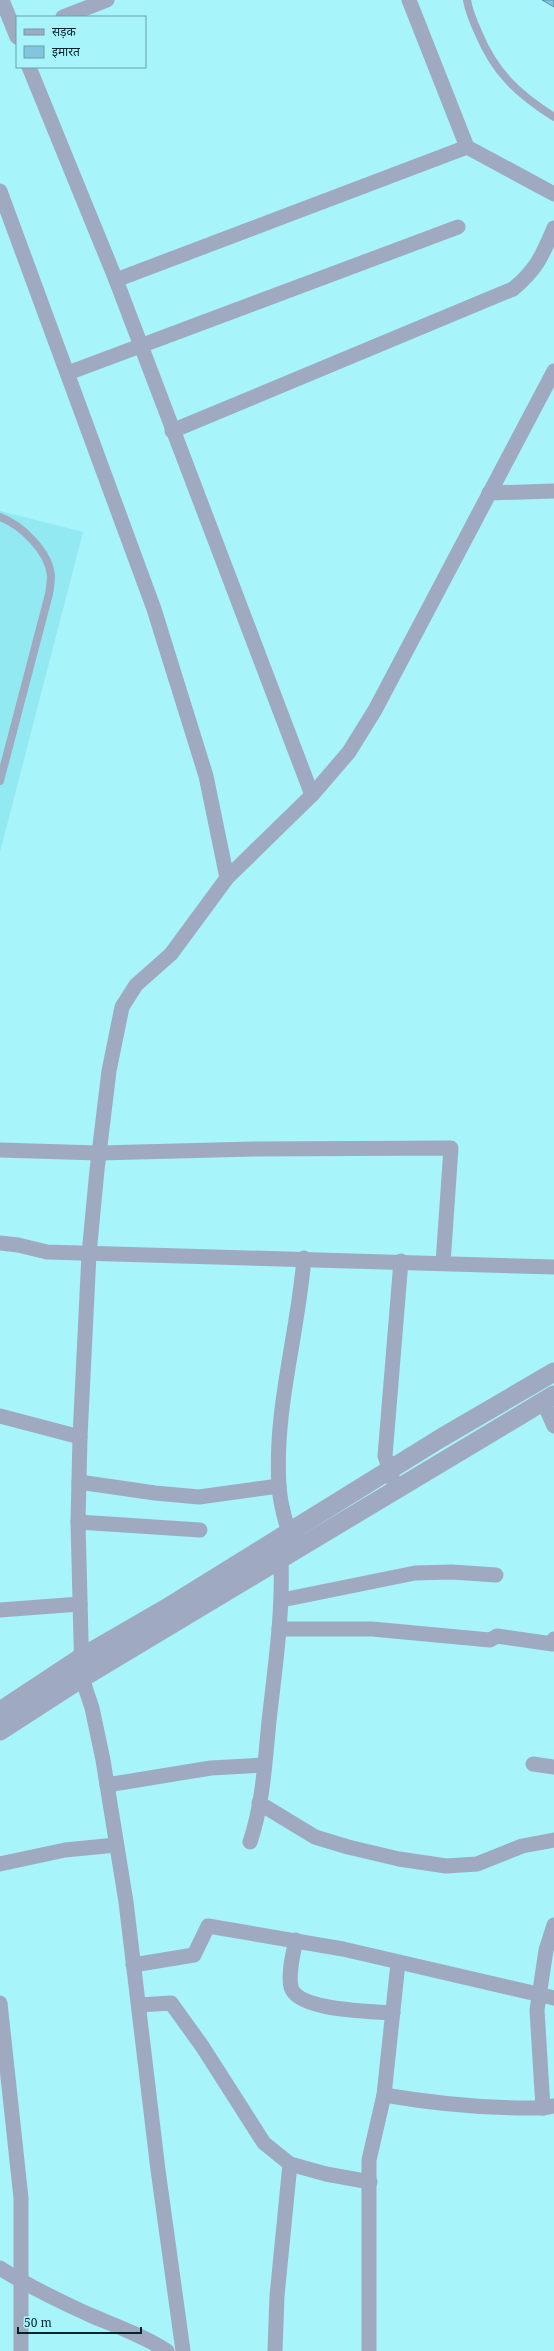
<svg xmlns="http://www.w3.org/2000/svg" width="554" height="2351" viewBox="0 0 554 2351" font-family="'Noto Serif','Noto Sans Devanagari',serif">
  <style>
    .built { fill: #92e9f2 }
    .building { fill: #83c5de; stroke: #5293ab }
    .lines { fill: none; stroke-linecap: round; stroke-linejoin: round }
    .service { stroke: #9faac0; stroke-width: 8 }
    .minor { stroke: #9faac0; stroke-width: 15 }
    .tertiary { stroke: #9faac0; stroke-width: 19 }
  </style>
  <rect width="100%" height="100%" fill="#a7f4fb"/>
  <path class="built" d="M 0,511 L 83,532 L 0,852 Z"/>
  <path class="building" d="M 542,0 L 554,0 L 554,7 Z"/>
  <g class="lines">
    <g class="service">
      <path d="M 467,0 C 469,12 473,21 478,32 C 495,73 517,93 554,117"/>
      <path d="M 0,517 C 21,525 49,551 51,576 C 51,582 50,588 49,594 L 0,781"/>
    </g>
    <g class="minor">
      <path d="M 2,0 L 17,37"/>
      <path d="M 63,17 L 107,0"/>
      <path d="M 29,67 L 116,280 L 312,795"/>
      <path d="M 467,147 L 554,194"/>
      <path d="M 0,191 L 154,609 L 206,776 L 227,878"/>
      <path d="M 116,280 L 467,147 L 409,0"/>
      <path d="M 68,373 L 458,227"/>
      <path d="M 172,431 L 513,289 C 537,269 542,256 554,228"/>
      <path d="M 489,493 L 554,491"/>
      <path d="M 0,1150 L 99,1153 L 254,1149 L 451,1148 L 443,1263"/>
      <path d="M 0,1243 L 18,1245 L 47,1252 L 554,1267"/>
      <path d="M 543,1401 L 554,1426"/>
      <path d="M 0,1416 L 80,1437"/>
      <path d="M 79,1482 L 155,1493 L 199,1497 L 279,1486"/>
      <path d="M 396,1489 L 385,1456 L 401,1261"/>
      <path d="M 78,1522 L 200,1530"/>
      <path d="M 292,1542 C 286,1524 280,1505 279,1486 C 274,1409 298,1334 304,1258"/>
      <path d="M 282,1600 L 415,1573 L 452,1572 L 496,1575"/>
      <path d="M 0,1610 L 80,1604"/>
      <path d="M 279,1629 L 372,1629 L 490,1640 L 497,1636 L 553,1644 L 554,1639"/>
      <path d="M 533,1764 L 554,1767"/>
      <path d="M 107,1785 L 211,1768 L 264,1765"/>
      <path d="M 259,1803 L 315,1837 L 348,1847 L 399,1859 L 446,1866 L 477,1864 L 522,1846 L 554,1840"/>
      <path d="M 250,1842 C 263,1804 265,1761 269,1721 C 275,1667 283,1614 281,1560"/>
      <path d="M 0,1864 L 65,1850 L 116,1845"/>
      <path d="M 554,1925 L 546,1950 L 537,2010 L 543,2108 L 554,2106"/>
      <path d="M 296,1940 C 293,1954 288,1973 291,1987 C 297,2011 371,2011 393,2013"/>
      <path d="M 133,1965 L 194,1955 L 208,1926 L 343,1949 L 554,1998"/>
      <path d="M 0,2003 L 21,2198 L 21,2351"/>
      <path d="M 139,2005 L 171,2003 L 202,2046 L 264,2143 L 290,2164 L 326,2174 L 370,2182"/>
      <path d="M 384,2095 C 437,2104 489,2109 543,2108"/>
      <path d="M 0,2268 C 28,2286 59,2301 90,2315 C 116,2326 142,2335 167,2351"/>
      <path d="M 183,2351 L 158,2170 L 126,1902 L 103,1760 L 92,1708 L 82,1678 L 78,1522 L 80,1437 L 89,1254 L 97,1170 L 109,1071 L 122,1007 L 136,985 L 171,954 L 227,878 L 312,795 L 349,752 L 375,710 L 554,371"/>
      <path d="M 275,2351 L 277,2296 L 290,2164"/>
      <path d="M 369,2351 L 369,2160 L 384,2095 L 398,1963"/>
    </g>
    <g class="tertiary">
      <path d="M 0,1711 L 82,1657 L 165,1609 L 441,1438 L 554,1372"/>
      <path d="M 0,1731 L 82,1678 L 554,1395"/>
    </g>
  </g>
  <rect x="16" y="16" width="130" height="52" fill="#a7f4fb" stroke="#66a1a7"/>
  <rect x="24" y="29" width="20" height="6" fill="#9faac0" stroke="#66a1a7"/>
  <text x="52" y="36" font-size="12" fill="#042529">सड़क</text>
  <rect x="24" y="46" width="20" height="12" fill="#83c5de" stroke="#66a1a7"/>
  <text x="52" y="56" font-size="12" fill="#042529">इमारत</text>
  <path d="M18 2327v6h123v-6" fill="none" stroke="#042529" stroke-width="2"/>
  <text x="24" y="2327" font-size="12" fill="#042529" stroke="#a7f4fb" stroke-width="3" paint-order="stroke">50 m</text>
</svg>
